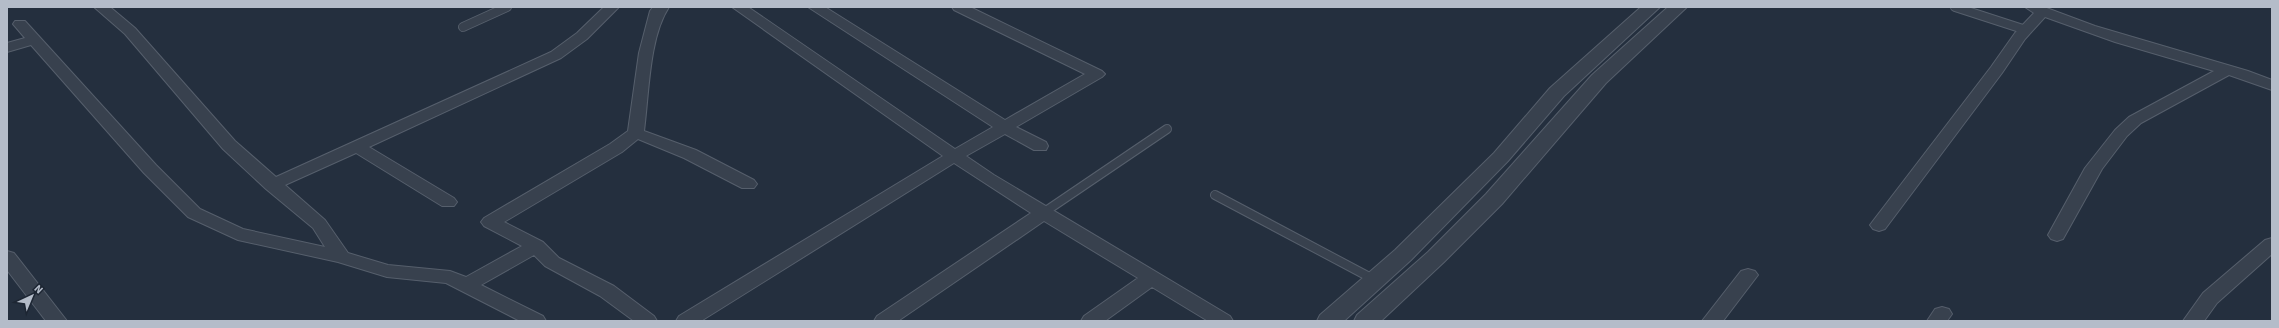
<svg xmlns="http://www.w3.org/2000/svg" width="2279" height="328" viewBox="0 0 2279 328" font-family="'Source Sans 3',sans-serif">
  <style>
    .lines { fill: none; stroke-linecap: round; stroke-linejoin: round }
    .service-casing { stroke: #565f6c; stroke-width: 10 }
    .minor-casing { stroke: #565f6c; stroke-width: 2 }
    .tertiary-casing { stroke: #565f6c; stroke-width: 2 }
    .service { stroke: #38414e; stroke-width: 8 }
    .minor { fill: #38414e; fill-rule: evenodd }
    .tertiary { fill: #38414e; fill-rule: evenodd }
  </style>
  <rect width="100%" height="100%" fill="#242f3e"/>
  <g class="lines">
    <g class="service-casing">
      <g id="service">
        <path d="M 1955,7 L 2026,30"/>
        <path d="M 463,27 L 507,7"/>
        <path d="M 1215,195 L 1375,280"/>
        <path d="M 1043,213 L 1167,129"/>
      </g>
    </g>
    <g class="minor-casing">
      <g id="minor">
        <path d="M 94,7 L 110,7 L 135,28 L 235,141 L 276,177 L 551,52 L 577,33 L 604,7 L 619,7 L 587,39 L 561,58 L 369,147 L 454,198 L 457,202 L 454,206 L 442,206 L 356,153 L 285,185 L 325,220 L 348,253 L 388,265 L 450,271 L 466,277 L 522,246 L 484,226 L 481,222 L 484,218 L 610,144 L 628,131 L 639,53 L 650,11 L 653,7 L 669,7 C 649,37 649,94 644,131 L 696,150 L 754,180 L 757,184 L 754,188 L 742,188 L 684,158 L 638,139 L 622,152 L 504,222 L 543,242 L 559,258 L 614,286 L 654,316 L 657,321 L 634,321 L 600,296 L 545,266 L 534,255 L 481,285 L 543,316 L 546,321 L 520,321 L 446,283 L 387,277 L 338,262 L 238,240 L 188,217 L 144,173 L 31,45 L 7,52 L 7,43 L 25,38 L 13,24 L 15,21 L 25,21 L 156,165 L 200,209 L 243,229 L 325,247 L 313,228 L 266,189 L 223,149 L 125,34 Z"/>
        <path d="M 732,7 L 748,7 L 955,149 L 993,127 L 808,7 L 825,7 L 1005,120 L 1085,74 L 954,10 L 952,7 L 970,7 L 1102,71 L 1105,74 L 1102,77 L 1016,127 L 1046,142 L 1048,146 L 1046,150 L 1034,150 L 1005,134 L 966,156 L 994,175 L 1230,316 L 1233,321 L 1208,321 L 1152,287 L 1105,321 L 1081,321 L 1084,316 L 1138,278 L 1044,221 L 898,321 L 874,321 L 877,316 L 1031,213 L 954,163 L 701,321 L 676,321 L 679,316 L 943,156 Z"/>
        <path d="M 2025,7 L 2044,7 L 2095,26 L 2248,71 L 2272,80 L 2272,90 L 2229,75 L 2141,123 L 2127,136 L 2102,169 L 2063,239 L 2057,241 L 2051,239 L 2048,235 L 2085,168 L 2115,130 L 2129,117 L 2214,71 L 2115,42 L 2045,17 L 2025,39 L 2002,73 L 1885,229 L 1879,231 L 1873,229 L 1870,225 L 1873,221 L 1991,67 L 2015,33 L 2034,13 Z"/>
        <path d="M 2272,238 L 2272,254 L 2217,303 L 2204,321 L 2183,321 L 2203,293 L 2265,240 Z"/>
        <path d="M 7,251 L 14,253 L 67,321 L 46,321 L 7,270 Z"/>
        <path d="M 1748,269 L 1755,271 L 1758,275 L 1723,321 L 1702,321 L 1741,271 Z"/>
        <path d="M 1942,307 L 1949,309 L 1952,314 L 1947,321 L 1927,321 L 1935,309 Z"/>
      </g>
    </g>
    <g class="tertiary-casing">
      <g id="tertiary">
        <path d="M 1641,7 L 1660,7 L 1564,96 L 1508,161 L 1411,260 L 1344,321 L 1317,321 L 1320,315 L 1395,250 L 1494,153 L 1550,88 Z"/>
        <path d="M 1668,7 L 1687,7 L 1606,83 L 1502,204 L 1444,262 L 1381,321 L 1354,321 L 1357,315 L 1428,252 L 1486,194 L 1592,75 Z"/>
      </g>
    </g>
    <use href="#service" class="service"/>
    <use href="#minor" class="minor"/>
    <use href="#tertiary" class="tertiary"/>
  </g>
  <rect width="2279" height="328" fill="none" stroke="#b4bcc9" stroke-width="16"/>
  <g transform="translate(32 296) rotate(44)" stroke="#1d2633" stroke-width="3" paint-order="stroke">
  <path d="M0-3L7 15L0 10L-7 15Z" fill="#b4bcc9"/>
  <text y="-6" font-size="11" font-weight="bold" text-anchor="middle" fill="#b4bcc9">N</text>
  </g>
</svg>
